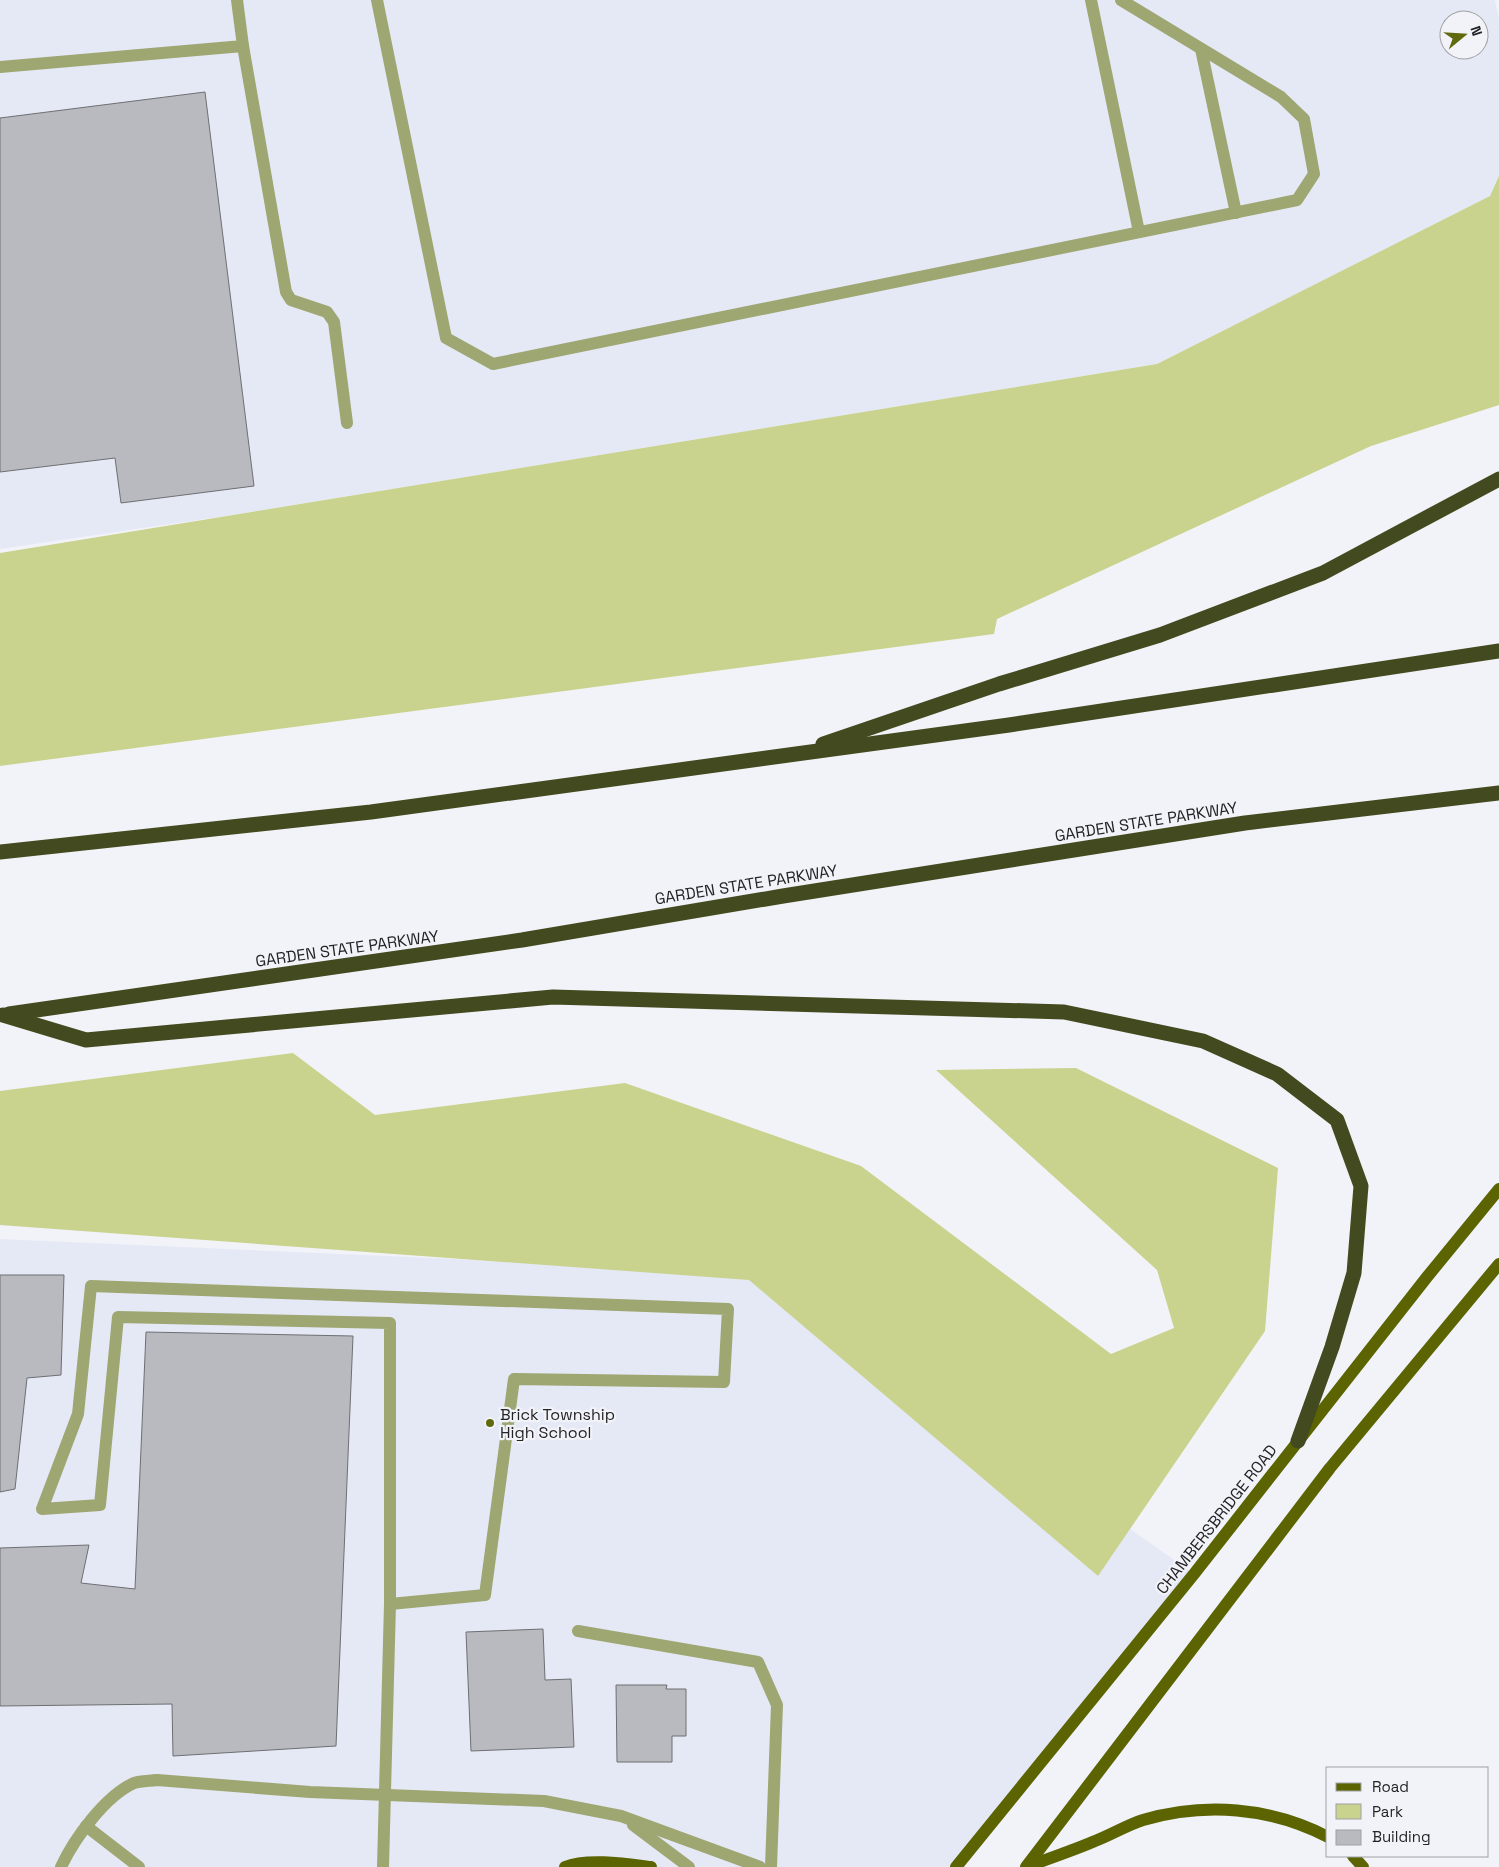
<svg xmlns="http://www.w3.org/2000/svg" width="1499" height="1867" viewBox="0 0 1499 1867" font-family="'Space Grotesk',sans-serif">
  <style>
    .built { fill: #e5e9f5; fill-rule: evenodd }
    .green { fill: #c9d38e }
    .building { fill: #b9babf; stroke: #6e6f73 }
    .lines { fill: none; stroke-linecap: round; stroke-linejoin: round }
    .service { stroke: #9ea672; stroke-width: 12 }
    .primary { stroke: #5b6401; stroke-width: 12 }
    .motorway { stroke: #444a1f; stroke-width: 15 }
    .poi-dot { fill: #60690d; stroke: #f2f3f8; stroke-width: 2 }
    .labels { text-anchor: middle; stroke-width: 4.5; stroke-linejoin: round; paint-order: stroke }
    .street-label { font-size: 16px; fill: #242426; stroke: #f2f3f8 }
    .poi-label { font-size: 16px; fill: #242426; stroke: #f2f3f8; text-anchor: start }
  </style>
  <rect width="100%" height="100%" fill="#f2f3f8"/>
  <g class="built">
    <path d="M 0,0 L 1495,0 L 1499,20 L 1499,176 L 1490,196 L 1157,364 L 232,515 L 0,549 ZM 1449,20 L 1479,20 L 1479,50 L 1449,50 Z"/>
    <path d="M 0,1239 L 768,1273 L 1194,1574 L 960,1867 L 0,1867 Z"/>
  </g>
  <g class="green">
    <path d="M 1499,176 L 1499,405 L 1371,446 L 997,619 L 994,634 L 0,766 L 0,553 L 1157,364 L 1490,196 Z"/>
    <path d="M 293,1053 L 375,1115 L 625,1083 L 861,1166 L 1111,1354 L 1174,1328 L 1157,1270 L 936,1070 L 1076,1068 L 1278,1168 L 1265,1331 L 1098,1576 L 749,1280 L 0,1225 L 0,1091 Z"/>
  </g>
  <g class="building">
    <path d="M 205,92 L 254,486 L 121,503 L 115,458 L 0,472 L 0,118 Z"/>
    <path d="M 0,1275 L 64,1275 L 61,1375 L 27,1378 L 15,1489 L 0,1492 Z"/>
    <path d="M 146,1332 L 353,1336 L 336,1746 L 173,1756 L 172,1704 L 0,1706 L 0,1548 L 89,1545 L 81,1583 L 135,1589 Z"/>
    <path d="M 543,1629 L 545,1680 L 571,1679 L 574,1747 L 471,1751 L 466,1632 Z"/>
    <path d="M 616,1685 L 667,1685 L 666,1689 L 686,1689 L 686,1736 L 672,1736 L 672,1762 L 617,1762 Z"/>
  </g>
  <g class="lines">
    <g class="service">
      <path d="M 377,0 L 446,338 L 493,364 L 1297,200 L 1314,174 L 1304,119 L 1281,97 L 1121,0"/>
      <path d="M 1091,0 L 1139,232"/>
      <path d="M 243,46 L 286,292 L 291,300 L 327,312 L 334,322 L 347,423"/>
      <path d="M 1201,49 L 1236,213"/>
      <path d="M 0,67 L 243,46 L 237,0"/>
      <path d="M 91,1286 L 728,1309 L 724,1382 L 514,1379 L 485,1595 L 390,1604 L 390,1323 L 118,1317 L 100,1505 L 42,1509 L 78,1414 Z"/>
      <path d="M 578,1631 L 758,1662 L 777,1705 L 771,1867"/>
      <path d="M 633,1825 L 689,1867"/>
      <path d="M 86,1826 L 139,1867"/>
      <path d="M 61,1867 C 74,1839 105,1796 134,1783 C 140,1781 150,1781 157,1780 L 310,1792 L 544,1801 L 621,1816 L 760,1867"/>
      <path d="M 383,1867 L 390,1604"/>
    </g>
    <g class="primary">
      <path d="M 1353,1856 L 1363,1867"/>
      <path d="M 565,1867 C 587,1858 627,1864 651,1867"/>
      <path d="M 956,1867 L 1194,1574 L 1427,1277 L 1499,1189"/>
      <path d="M 1026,1867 L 1330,1468 L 1499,1264"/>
      <path d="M 1027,1867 C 1049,1858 1072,1851 1095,1841 C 1111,1835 1127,1825 1143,1820 C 1205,1802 1270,1807 1328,1837"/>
    </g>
    <g class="motorway">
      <path d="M 823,744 L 999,684 L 1160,635 L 1323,573 L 1499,479"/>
      <path d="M 0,852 L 371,812 L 1009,725 L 1499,651"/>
      <path d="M 9,1014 L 522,940 L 783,896 L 1245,823 L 1499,793"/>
      <path d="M 3,1015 L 86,1040 L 553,997 L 1064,1012 L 1203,1041 L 1277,1074 L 1337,1120 L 1361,1186 L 1354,1273 L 1332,1347 L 1298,1441"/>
    </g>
  </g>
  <circle class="poi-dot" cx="490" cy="1423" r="5"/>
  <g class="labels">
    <g class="street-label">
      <text transform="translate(1146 821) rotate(-9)" y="6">GARDEN STATE PARKWAY</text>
      <text transform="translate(746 884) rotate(-9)" y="6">GARDEN STATE PARKWAY</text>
      <text transform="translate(347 948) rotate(-8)" y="6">GARDEN STATE PARKWAY</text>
      <text transform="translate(1216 1519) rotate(-52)" y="6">CHAMBERSBRIDGE ROAD</text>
    </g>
    <g class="poi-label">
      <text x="500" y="1420">Brick Township<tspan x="500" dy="18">High School</tspan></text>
    </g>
  </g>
  <rect x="1326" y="1767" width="162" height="90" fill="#f2f3f8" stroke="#a0a0a4"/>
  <rect x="1336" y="1783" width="25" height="8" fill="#5b6401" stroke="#a0a0a4"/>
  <text x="1372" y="1792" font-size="15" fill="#242426">Road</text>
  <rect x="1336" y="1804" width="25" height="15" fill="#c9d38e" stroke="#a0a0a4"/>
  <text x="1372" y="1817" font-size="15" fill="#242426">Park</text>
  <rect x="1336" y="1830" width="25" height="15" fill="#b9babf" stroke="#a0a0a4"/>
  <text x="1372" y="1842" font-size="15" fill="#242426">Building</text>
  <g transform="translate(1464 35) rotate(72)"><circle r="24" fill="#f2f3f8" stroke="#a0a0a4"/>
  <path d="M0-4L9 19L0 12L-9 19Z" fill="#60690d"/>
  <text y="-8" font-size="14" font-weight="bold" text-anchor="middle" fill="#242426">N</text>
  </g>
</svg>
